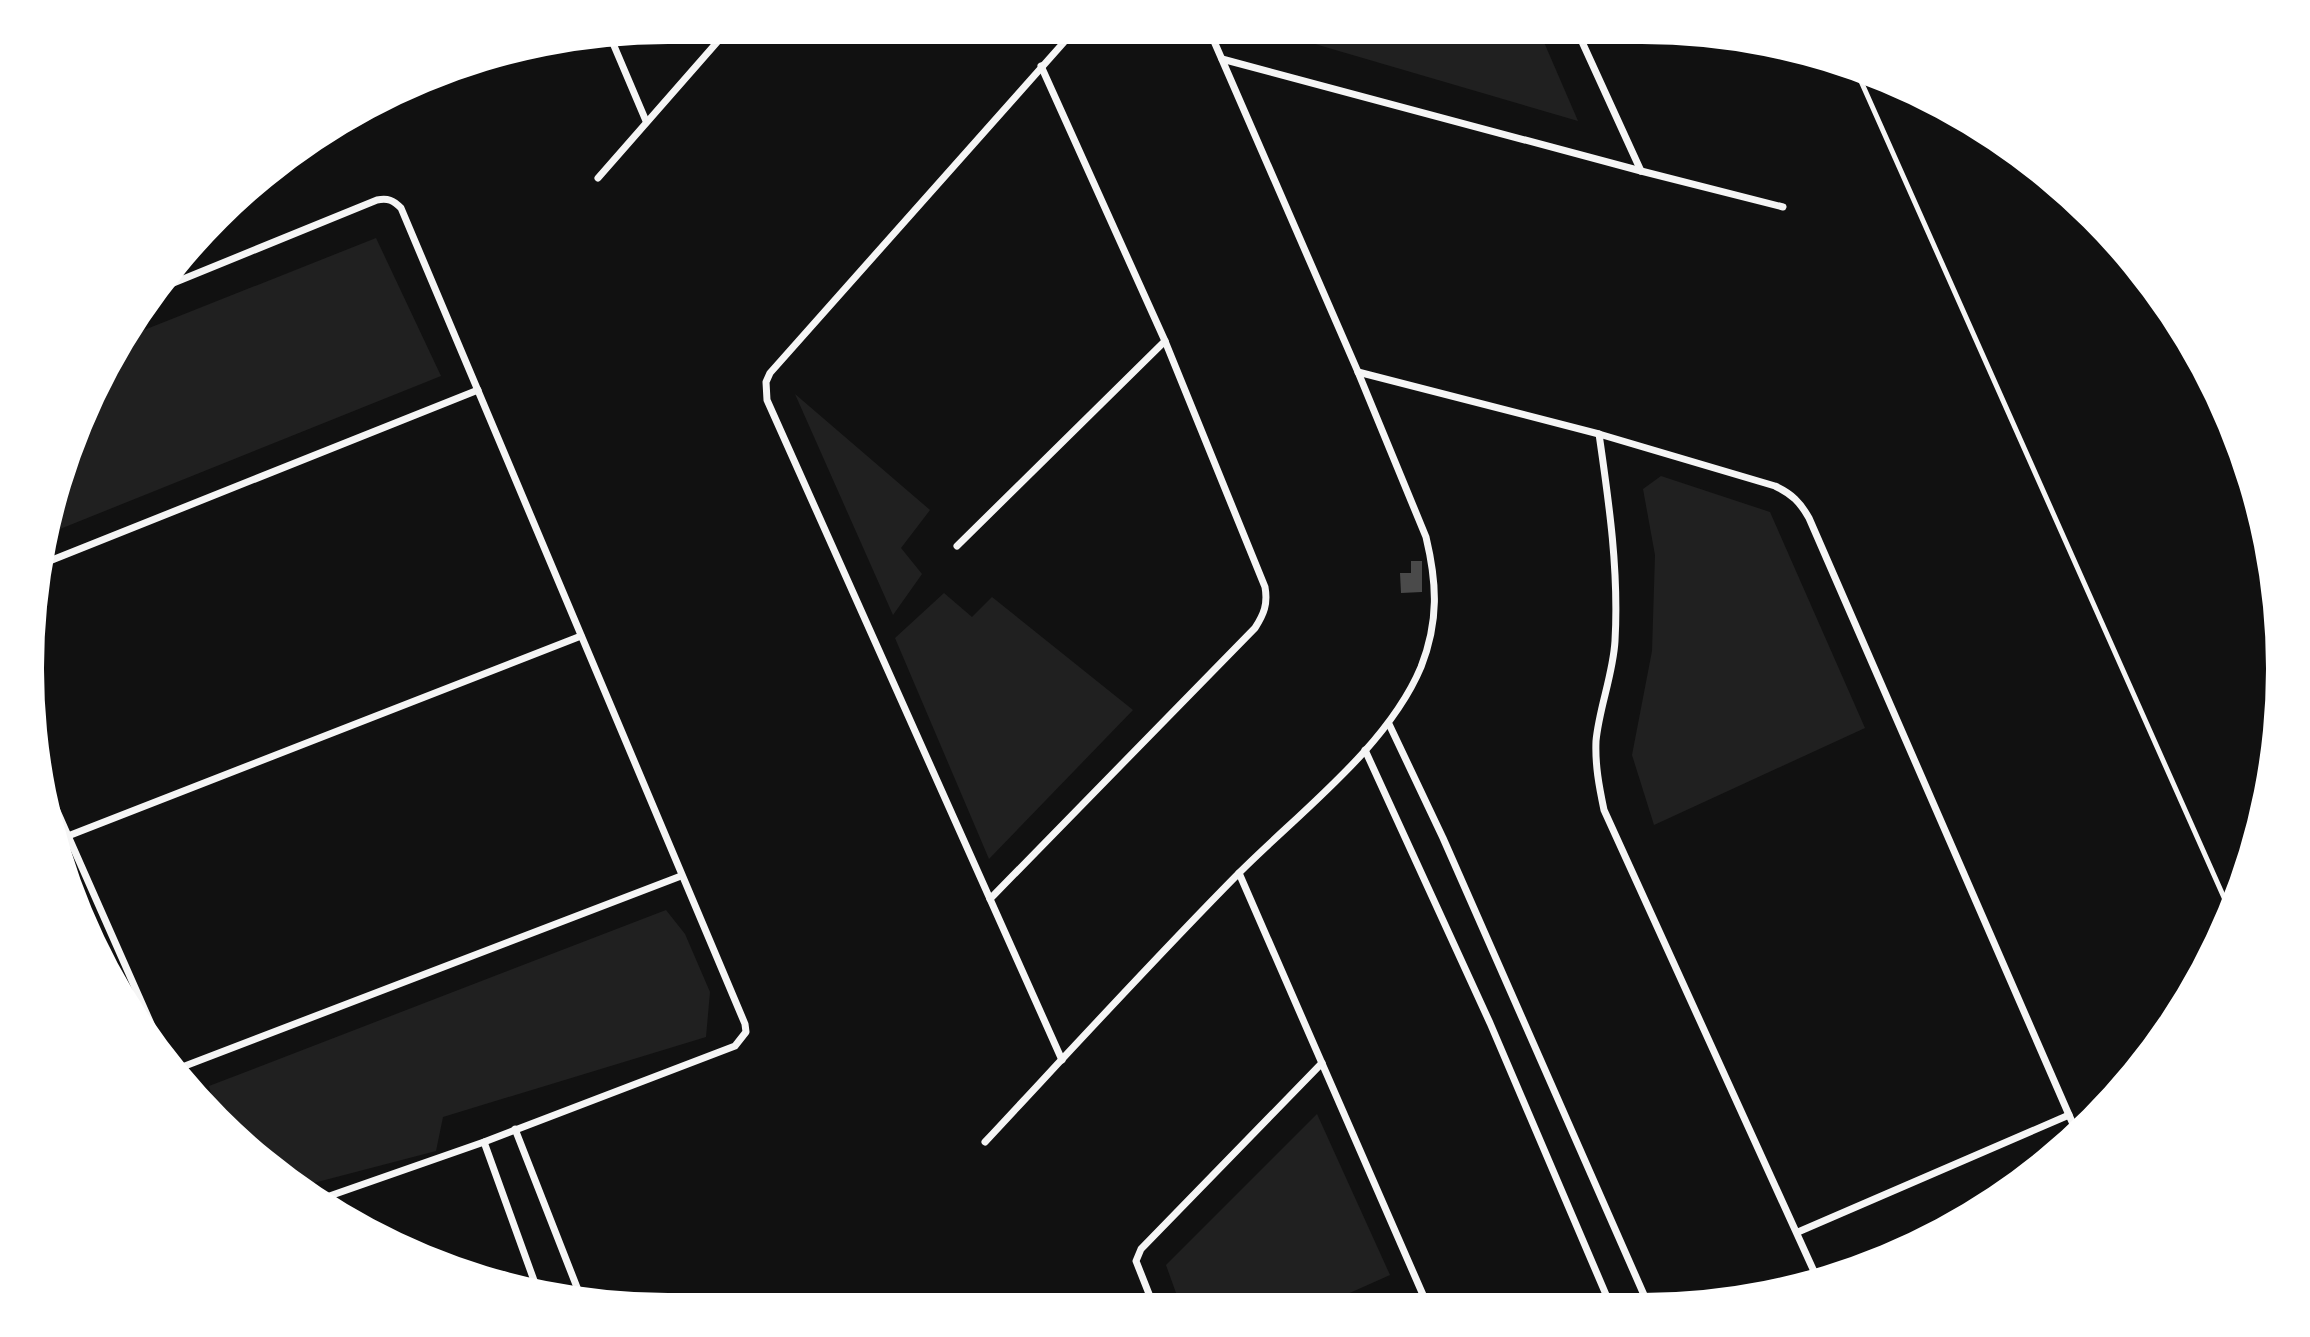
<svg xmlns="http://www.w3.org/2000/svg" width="2310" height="1337" viewBox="0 0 2310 1337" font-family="Commissioner,sans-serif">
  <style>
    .green { fill: #202020 }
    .building { fill: #4a4a4a }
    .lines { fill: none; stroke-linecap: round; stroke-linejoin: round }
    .service { stroke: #f5f5f5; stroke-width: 5 }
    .minor { stroke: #f5f5f5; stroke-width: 7 }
  </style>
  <rect width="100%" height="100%" fill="#111"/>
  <g class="green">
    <path d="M 1274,32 L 1540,33 L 1578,121 Z"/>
    <path d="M 376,238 L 441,376 L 50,533 L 53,503 L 129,336 Z"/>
    <path d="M 795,394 L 930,510 L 901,548 L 922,574 L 893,615 Z"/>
    <path d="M 1661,476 L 1770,512 L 1865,728 L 1654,825 L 1632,755 L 1652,651 L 1655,555 L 1643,489 Z"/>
    <path d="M 944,593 L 972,617 L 992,597 L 1133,710 L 989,859 L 895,638 Z"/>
    <path d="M 666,910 L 685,934 L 710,992 L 706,1037 L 443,1117 L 436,1151 L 302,1186 L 214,1104 L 209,1086 Z"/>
    <path d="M 1317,1114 L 1390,1275 L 1325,1304 L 1180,1304 L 1166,1265 Z"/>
  </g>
  <path class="building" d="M 1411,561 L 1422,561 L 1422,592 L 1401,593 L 1400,573 L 1411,573 Z"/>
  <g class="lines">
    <path class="service" d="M 1856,70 L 2230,911"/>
    <g class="minor">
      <path d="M 1578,33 L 1641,171"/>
      <path d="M 612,41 L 646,121"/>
      <path d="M 1222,59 L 1641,171 L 1783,207"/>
      <path d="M 598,178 L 726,32"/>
      <path d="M 166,286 L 377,200 C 388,198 393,200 401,208 L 745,1024 L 746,1032 L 735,1046 L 484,1142 L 318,1200"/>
      <path d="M 1358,372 L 1599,434 L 1775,486 C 1792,494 1800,502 1809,518 L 2076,1131"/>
      <path d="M 1599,434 C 1609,503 1619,571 1615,641 C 1613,675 1599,708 1596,741 C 1595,765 1599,786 1604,810 L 1817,1278"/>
      <path d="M 957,546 L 1165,341"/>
      <path d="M 47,562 L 478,390"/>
      <path d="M 1389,724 L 1443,838 L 1648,1304"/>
      <path d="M 1365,750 L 1490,1023 L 1610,1304"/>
      <path d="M 50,795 L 167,1060"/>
      <path d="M 68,836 L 581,636"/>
      <path d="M 1239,873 L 1427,1304"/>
      <path d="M 990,899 L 1255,628 C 1264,614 1268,604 1265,587 L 1165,341 L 1041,66"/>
      <path d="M 1062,1060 L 767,400 L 766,382 L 770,373 L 1073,32"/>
      <path d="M 177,1069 L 681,876"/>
      <path d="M 515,1129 L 580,1295"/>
      <path d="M 484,1142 L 536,1286"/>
      <path d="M 985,1142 C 1069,1052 1153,960 1240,872 C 1300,812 1388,746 1421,667 C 1439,621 1437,583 1426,537 L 1358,372 L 1210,32"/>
      <path d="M 1798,1232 L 2069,1115"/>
      <path d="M 1153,1304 L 1136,1261 L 1141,1249 L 1322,1063"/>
    </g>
  </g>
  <path d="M0 0H2310V1337H0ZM668 44H1642A624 624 0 0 1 2266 668V669A624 624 0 0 1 1642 1293H668A624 624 0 0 1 44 669V668A624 624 0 0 1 668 44Z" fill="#fff" fill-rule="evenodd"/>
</svg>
